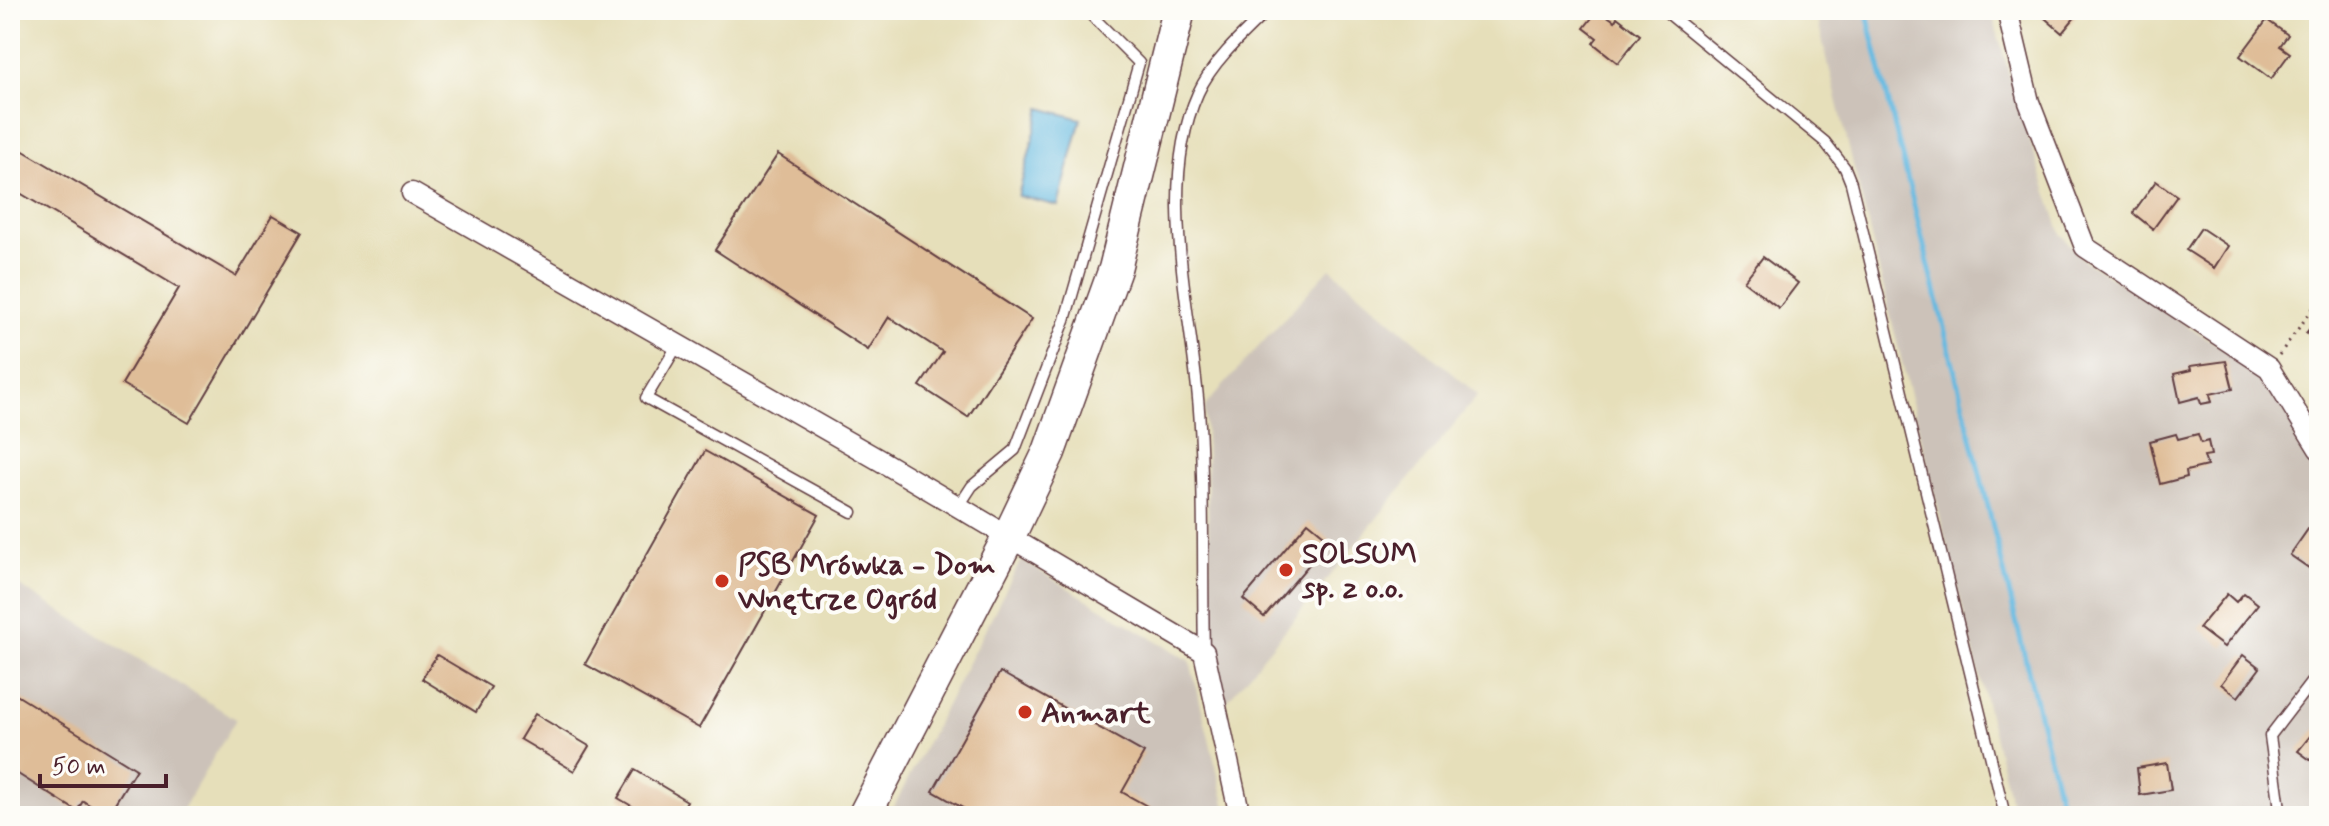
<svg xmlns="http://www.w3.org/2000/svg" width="2329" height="826" viewBox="0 0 2329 826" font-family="Mynerve,sans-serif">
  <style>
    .industrial { fill: #ccc2b9 }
    .water { fill: #64b9e1; stroke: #576c86; stroke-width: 2 }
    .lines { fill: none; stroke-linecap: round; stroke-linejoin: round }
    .stream { stroke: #64b9e1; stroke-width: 5 }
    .building { fill: #dfbd98 }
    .service-casing { stroke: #613c40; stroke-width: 13 }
    .minor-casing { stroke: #613c40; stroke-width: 23 }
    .primary-casing { stroke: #613c40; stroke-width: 35 }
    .path { stroke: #613c40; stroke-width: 3; stroke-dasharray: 2 6; stroke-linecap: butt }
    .service { stroke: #fff; stroke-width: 10 }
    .minor { stroke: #fff; stroke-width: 20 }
    .primary { stroke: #fff; stroke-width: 32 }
    .poi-dot { fill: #c8321e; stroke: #fdfcf7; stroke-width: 3 }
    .labels { text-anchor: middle; stroke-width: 8; stroke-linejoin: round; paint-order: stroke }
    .poi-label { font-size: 30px; font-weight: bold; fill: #4a1f2b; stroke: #fdfcf7; text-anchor: start }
  </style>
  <rect width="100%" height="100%" fill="#fdfcf7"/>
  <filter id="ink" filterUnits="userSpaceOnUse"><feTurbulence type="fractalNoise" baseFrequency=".0125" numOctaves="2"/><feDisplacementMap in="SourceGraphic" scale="16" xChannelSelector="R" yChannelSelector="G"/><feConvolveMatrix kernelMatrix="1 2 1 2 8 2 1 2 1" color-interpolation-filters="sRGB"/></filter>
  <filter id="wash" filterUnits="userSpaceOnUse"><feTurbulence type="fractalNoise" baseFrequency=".006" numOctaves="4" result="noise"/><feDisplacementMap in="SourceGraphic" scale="32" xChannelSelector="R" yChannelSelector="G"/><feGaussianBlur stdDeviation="1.8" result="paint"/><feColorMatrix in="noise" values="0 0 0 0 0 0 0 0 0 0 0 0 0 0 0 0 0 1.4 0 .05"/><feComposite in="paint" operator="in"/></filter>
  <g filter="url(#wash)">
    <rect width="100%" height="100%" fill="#e6dfba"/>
    <g class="industrial">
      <path d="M 1815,10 L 1991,10 L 2016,99 L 2061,234 L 2081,258 L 2254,368 L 2271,385 L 2319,457 L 2319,816 L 2014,816 Z"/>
      <path d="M 1330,268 L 1478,395 L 1218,712 L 1212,632 L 1205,406 Z"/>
      <path d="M 1021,560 L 1190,661 L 1228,816 L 889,816 Z"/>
      <path d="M 10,580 L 236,719 L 179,816 L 10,816 Z"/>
    </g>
    <path class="water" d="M 1041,108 L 1081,119 L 1058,206 L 1018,196 Z"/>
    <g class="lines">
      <path class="stream" d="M 1866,10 L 2064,816"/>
    </g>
    <g id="blocks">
      <g class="building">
        <path d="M 1598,10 L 1615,21 L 1617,17 L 1640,35 L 1618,63 L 1593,43 L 1597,38 L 1584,28 Z"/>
        <path d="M 2040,10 L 2081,10 L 2062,33 L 2038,12 Z"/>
        <path d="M 2267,20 L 2288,35 L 2280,46 L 2290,53 L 2271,79 L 2240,56 Z"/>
        <path d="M 10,143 L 236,276 L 273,215 L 302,232 L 189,423 L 122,384 L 179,288 L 10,187 Z"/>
        <path d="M 778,154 L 1032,319 L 968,417 L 920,386 L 943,352 L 889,317 L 868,350 L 715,250 Z"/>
        <path d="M 2156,181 L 2177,196 L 2153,229 L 2133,213 Z"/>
        <path d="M 2201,228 L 2228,246 L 2214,268 L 2186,250 Z"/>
        <path d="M 1763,257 L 1798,283 L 1779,308 L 1744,281 Z"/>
        <path d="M 2319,318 L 2319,344 L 2306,333 Z"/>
        <path d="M 2226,361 L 2233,389 L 2210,394 L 2212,402 L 2201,404 L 2199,397 L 2180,402 L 2174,374 L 2191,370 L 2190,366 Z"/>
        <path d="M 2176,434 L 2178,439 L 2198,434 L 2201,443 L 2208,441 L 2211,455 L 2204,456 L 2207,466 L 2186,471 L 2187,477 L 2160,484 L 2150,441 Z"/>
        <path d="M 705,451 L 819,515 L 699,728 L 585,664 Z"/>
        <path d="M 1308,522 L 1330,540 L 1264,617 L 1243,599 Z"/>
        <path d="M 2313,522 L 2319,527 L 2319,575 L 2290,555 Z"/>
        <path d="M 2244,593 L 2258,604 L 2224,647 L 2199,628 L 2227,594 L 2236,602 Z"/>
        <path d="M 437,655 L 491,687 L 476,712 L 422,679 Z"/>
        <path d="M 2243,655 L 2260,668 L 2238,697 L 2221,684 Z"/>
        <path d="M 1000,672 L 1144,753 L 1122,792 L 1156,811 L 1153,816 L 977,816 L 933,791 Z"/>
        <path d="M 10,691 L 136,769 L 107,816 L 83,801 L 77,811 L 10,769 Z"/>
        <path d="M 535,714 L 589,746 L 574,771 L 520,739 Z"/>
        <path d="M 2319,725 L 2319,763 L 2317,765 L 2298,751 Z"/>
        <path d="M 2167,763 L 2171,790 L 2140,795 L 2137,768 Z"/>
        <path d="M 635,770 L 687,801 L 678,816 L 649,816 L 618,798 Z"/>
      </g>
    </g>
  </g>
  <g filter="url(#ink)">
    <use href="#blocks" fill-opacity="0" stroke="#613c40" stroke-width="2"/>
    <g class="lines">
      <g class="service-casing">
        <g id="service">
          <path d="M 1664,10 L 1825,142 L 1845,168 L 1851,183 L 2005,816"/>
          <path d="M 677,346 L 646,398 L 852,512"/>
          <path d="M 957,509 L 972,486 L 1015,450 L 1065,320 L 1139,63 L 1086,10"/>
          <path d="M 1204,652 C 1202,572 1205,490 1199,410 C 1192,312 1156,186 1198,93 C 1212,62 1244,33 1268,10"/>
          <path d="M 2281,816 L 2270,736 L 2319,672"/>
        </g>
      </g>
      <g class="minor-casing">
        <g id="minor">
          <path d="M 2007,10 L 2029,102 L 2085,247 L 2269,368 L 2319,449"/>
          <path d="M 412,193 L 881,461 L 1204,652 L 1240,816"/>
        </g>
      </g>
      <g class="primary-casing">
        <path id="primary" d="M 864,816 L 1008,538 L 1049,452 L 1115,269 L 1179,10"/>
      </g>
      <g class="path">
        <path d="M 2297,11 L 2319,25"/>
        <path d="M 2279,355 L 2319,300"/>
      </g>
      <use href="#service" class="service"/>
      <use href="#minor" class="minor"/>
      <use href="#primary" class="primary"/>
    </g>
  </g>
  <g class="poi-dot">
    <circle cx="1286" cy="570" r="8"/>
    <circle cx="722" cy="581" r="8"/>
    <circle cx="1025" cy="712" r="8"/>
  </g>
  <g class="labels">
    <g class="poi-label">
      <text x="1302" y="563">SOLSUM<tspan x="1302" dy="34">sp. z o.o.</tspan></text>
      <text x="738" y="574">PSB Mrówka - Dom<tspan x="738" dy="34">Wnętrze Ogród</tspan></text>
      <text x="1041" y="722">Anmart</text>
    </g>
  </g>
  <rect width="2329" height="826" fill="none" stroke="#fdfcf7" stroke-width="40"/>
  <path d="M40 774v12h126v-12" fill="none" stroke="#4a1f2b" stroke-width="4"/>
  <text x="52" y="774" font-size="24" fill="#4a1f2b" stroke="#fdfcf7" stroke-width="6" paint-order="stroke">50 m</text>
</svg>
